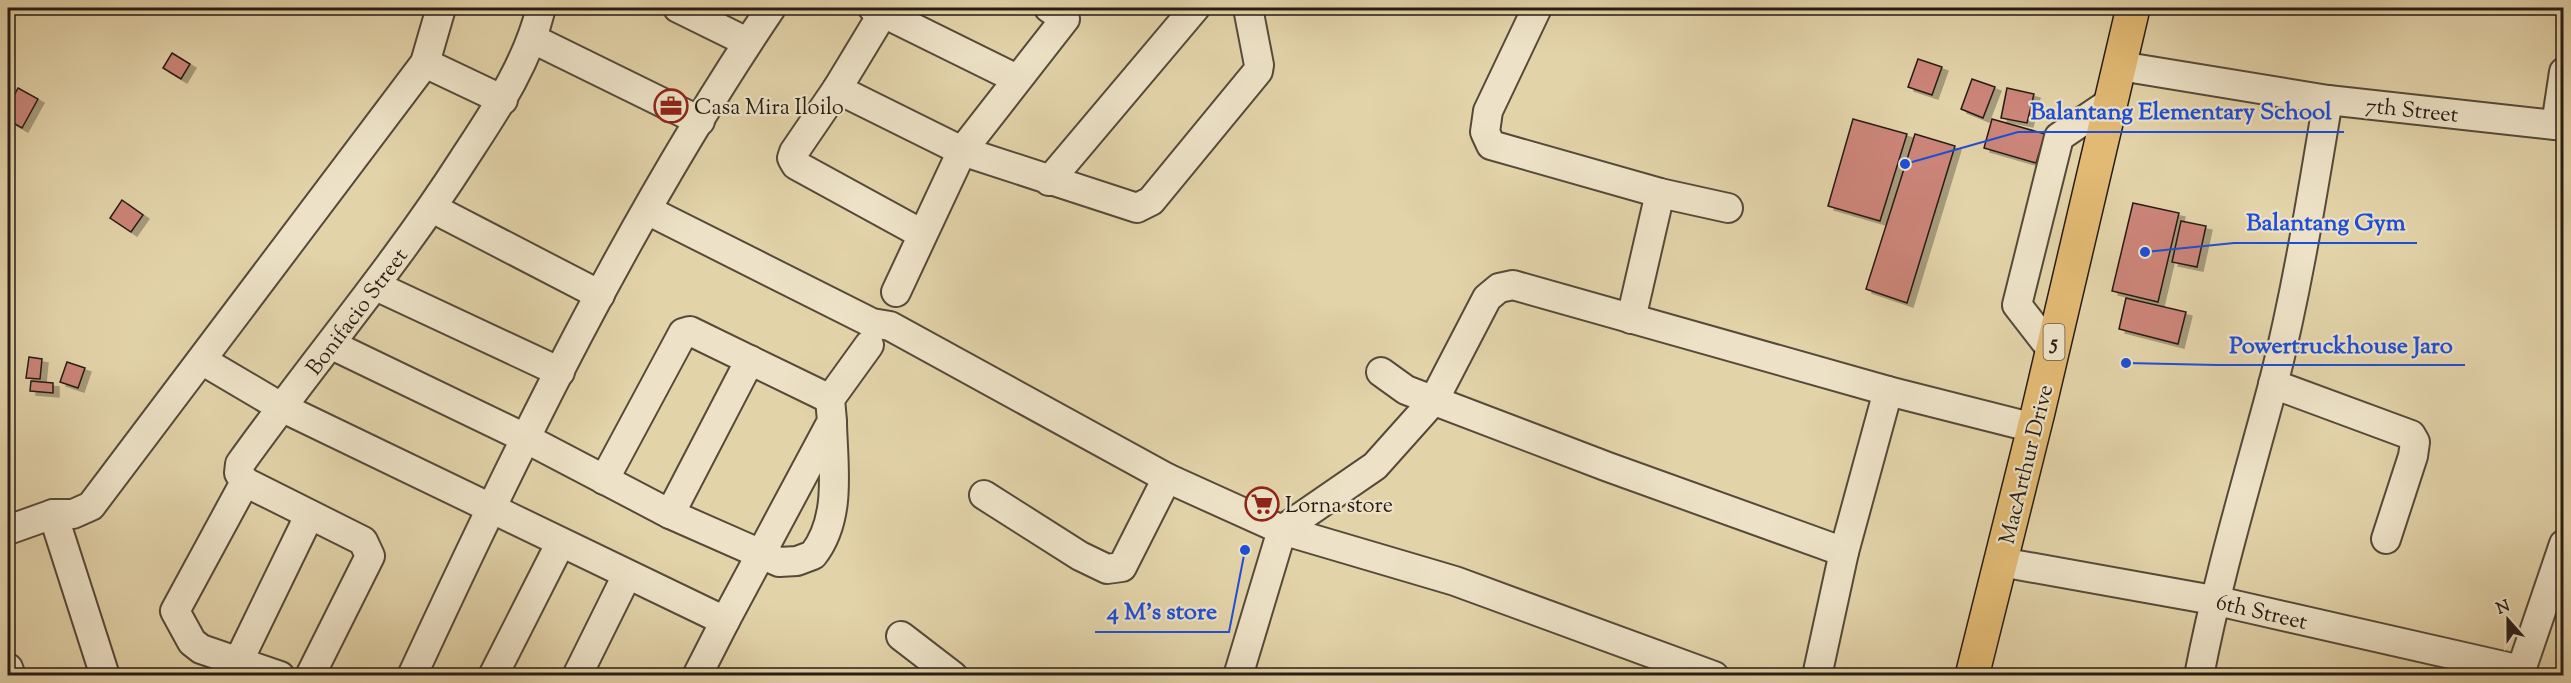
<svg xmlns="http://www.w3.org/2000/svg" width="2571" height="683" viewBox="0 0 2571 683" font-family="'Sorts Mill Goudy',serif">
  <style>
    .building { fill: #cc8579; stroke: #261c14; stroke-width: 1.5; filter: url(#shadow) }
    .lines { fill: none; stroke-linecap: round; stroke-linejoin: round }
    .minor-casing { stroke: #554a39; stroke-width: 32 }
    .major-casing { stroke: #261c14; stroke-width: 36 }
    .minor { stroke: #ede2c7; stroke-width: 28 }
    .major { stroke: #e2ba74; stroke-width: 33 }
    .labels { text-anchor: middle; stroke-width: 4.5; stroke-linejoin: round; paint-order: stroke }
    .shield { fill: #ede2c7; stroke: #62574a; stroke-width: 1.5 }
    .shield-label { font-size: 21px; font-weight: bold; fill: #261c14 }
    .poi-label { font-size: 22px; fill: #261c14; stroke: #ede2c7; text-anchor: start }
    .street-label { font-size: 22px; fill: #261c14; stroke: #ede2c7 }
    .leader { fill: none; stroke: #1d4ed8; stroke-width: 2 }
    .callout-dot { fill: #1d4ed8; stroke: #ede2c7; stroke-width: 2 }
    .callout-label { font-size: 24px; text-anchor: middle; font-weight: bold; fill: #1d4ed8; stroke: #ede2c7; stroke-width: 4.5; stroke-linejoin: round; paint-order: stroke }
  </style>
  <defs>
    <filter id="shadow"><feDropShadow dx="6" dy="4" stdDeviation="0" flood-color="#0004"/></filter>
  </defs>
  <rect width="100%" height="100%" fill="#e3d3a9"/>
  <filter id="stains"><feTurbulence type="fractalNoise" baseFrequency=".00333" numOctaves="4"/><feColorMatrix values="0 0 0 0 .2 0 0 0 0 .09 0 0 0 0 .02 0 0 0 .5 -.17"/></filter>
  <radialGradient id="worn" r=".72"><stop offset=".6" stop-color="#630" stop-opacity="0"/><stop offset="1" stop-color="#630" stop-opacity=".3"/></radialGradient>
  <g class="building">
    <path d="M 172,53 L 190,64 L 181,79 L 163,68 Z"/>
    <path d="M 1918,59 L 1942,67 L 1932,95 L 1908,87 Z"/>
    <path d="M 1972,79 L 1995,87 L 1983,118 L 1961,109 Z"/>
    <path d="M 18,88 L 38,99 L 22,128 L 8,120 L 8,107 Z"/>
    <path d="M 2007,88 L 2034,94 L 2027,123 L 2001,118 Z"/>
    <path d="M 1853,119 L 1907,134 L 1880,221 L 1828,206 Z"/>
    <path d="M 1992,119 L 2045,134 L 2036,163 L 1984,148 Z"/>
    <path d="M 1915,134 L 1955,146 L 1907,303 L 1866,289 Z"/>
    <path d="M 122,200 L 143,215 L 131,232 L 110,218 Z"/>
    <path d="M 2133,203 L 2179,213 L 2158,302 L 2112,291 Z"/>
    <path d="M 2181,221 L 2206,226 L 2197,267 L 2172,262 Z"/>
    <path d="M 2126,298 L 2186,312 L 2178,344 L 2119,329 Z"/>
    <path d="M 29,357 L 42,359 L 40,379 L 26,378 Z"/>
    <path d="M 67,362 L 85,368 L 78,388 L 60,382 Z"/>
    <path d="M 31,381 L 53,383 L 53,393 L 30,391 Z"/>
  </g>
  <g class="lines">
    <g class="minor-casing">
      <g id="minor">
        <path d="M 678,8 L 747,42"/>
        <path d="M 873,8 L 1017,79"/>
        <path d="M 1537,8 L 1488,111 L 1485,132 L 1491,145 L 1660,193 L 1728,208"/>
        <path d="M 533,39 L 700,121"/>
        <path d="M 425,63 L 503,100"/>
        <path d="M 2120,66 L 2328,100 L 2564,126"/>
        <path d="M 837,89 L 883,13"/>
        <path d="M 2556,125 L 2564,72"/>
        <path d="M 1049,181 L 1195,8"/>
        <path d="M 432,208 L 600,295"/>
        <path d="M 647,210 L 872,323 L 890,326 L 1167,478 L 1282,530 L 1455,581 L 1714,676"/>
        <path d="M 922,234 L 796,165 L 792,158 L 794,152 L 837,89 L 962,151 L 1137,208 L 1151,201 L 1258,71 L 1259,65 L 1248,8"/>
        <path d="M 376,286 L 560,372"/>
        <path d="M 896,292 L 962,151 L 1065,19 L 1049,8"/>
        <path d="M 1631,319 L 1660,193"/>
        <path d="M 332,345 L 527,439 L 670,514 L 779,562 L 797,561 L 813,555 C 842,518 833,467 832,423"/>
        <path d="M 2052,350 L 2017,305 L 2059,137 L 2111,102"/>
        <path d="M 203,361 L 281,407 L 725,621 L 832,421 L 830,399 L 869,345"/>
        <path d="M 1381,372 L 1406,390 L 1608,467 L 1844,552"/>
        <path d="M 2273,384 L 2411,435 L 2415,442 L 2413,456 L 2386,539"/>
        <path d="M 604,480 L 683,333 L 690,331 L 830,399"/>
        <path d="M 245,482 L 363,541 L 370,556 L 310,676"/>
        <path d="M 984,495 L 1080,556 L 1107,569 L 1122,567 L 1167,478"/>
        <path d="M 53,514 L 105,676"/>
        <path d="M 670,514 L 750,360"/>
        <path d="M 8,530 L 53,514 L 73,514 L 91,506 L 425,63 L 441,8"/>
        <path d="M 2001,562 L 2213,600 L 2521,670"/>
        <path d="M 901,636 L 953,676"/>
        <path d="M 239,660 L 309,516"/>
        <path d="M 8,668 L 11,676"/>
        <path d="M 280,676 L 201,649 L 192,642 L 175,611 L 245,482 L 239,473 L 240,464 C 313,362 395,266 463,160 C 495,111 527,65 541,8"/>
        <path d="M 412,676 C 518,447 630,217 771,8"/>
        <path d="M 493,676 L 560,544"/>
        <path d="M 577,676 L 627,575"/>
        <path d="M 697,676 L 725,621"/>
        <path d="M 1238,676 L 1282,530 L 1375,466 L 1434,400 L 1487,298 L 1499,288 L 1513,285 L 1888,391 L 2034,428"/>
        <path d="M 1817,676 L 1844,552 L 1888,391"/>
        <path d="M 2199,676 C 2218,577 2247,482 2273,385 C 2297,291 2312,196 2328,100"/>
        <path d="M 2519,676 L 2564,544"/>
      </g>
    </g>
    <g class="major-casing">
      <path id="major" d="M 1972,676 L 2038,412 L 2133,8"/>
    </g>
    <use href="#minor" class="minor"/>
    <use href="#major" class="major"/>
  </g>
  <defs>
    <g id="office-ring" transform="scale(1.725)"><circle r="9.5" fill="#ede2c7" stroke="#8f2418" stroke-width="1.5"/><path d="M-6-3h4V-5.5h4V-3h4V5H-6ZM-1-4.5V-3h2v-1.5ZM-6 0V1H6V0Z" fill="#8f2418"/></g>
    <g id="supermarket-ring" transform="scale(1.725)"><circle r="9.5" fill="#ede2c7" stroke="#8f2418" stroke-width="1.5"/><path d="M-6-5.5h2.5l.6 2H6L4.5 2H-2.5L-4.4-4H-6ZM-1.5 3.2a1.3 1.3 0 1 0 .1 0ZM3 3.2a1.3 1.3 0 1 0 .1 0Z" fill="#8f2418"/></g>
  </defs>
  <g fill-rule="evenodd">
    <use href="#office-ring" x="671" y="106"/>
    <use href="#supermarket-ring" x="1262" y="504"/>
  </g>
  <g class="labels">
    <rect class="shield" x="2043.5" y="324" width="21" height="36" rx="4.5"/>
    <g class="shield-label">
      <text x="2054" y="349">5</text>
    </g>
    <g class="poi-label">
      <text x="694" y="114">Casa Mira Iloilo</text>
      <text x="1285" y="512">Lorna store</text>
    </g>
    <g class="street-label">
      <text transform="translate(2412 109) rotate(6)" y="8">7th Street</text>
      <text transform="translate(356 311) rotate(-53)" y="8">Bonifacio Street</text>
      <text transform="translate(2025 464) rotate(-76)" y="8">MacArthur Drive</text>
      <text transform="translate(2262 611) rotate(13)" y="8">6th Street</text>
    </g>
  </g>
  <path class="leader" d="M1905 164L2018 132H2344M2145 252L2234 243H2417M2126 363L2217 365H2465M1245 550L1229 632H1095"/>
  <g class="callout-dot">
    <circle cx="1905" cy="164" r="6"/>
    <circle cx="2145" cy="252" r="6"/>
    <circle cx="2126" cy="363" r="6"/>
    <circle cx="1245" cy="550" r="6"/>
  </g>
  <g class="callout-label">
    <text x="2181" y="119">Balantang Elementary School</text>
    <text x="2326" y="230">Balantang Gym</text>
    <text x="2341" y="353">Powertruckhouse Jaro</text>
    <text x="1162" y="619">4 M's store</text>
  </g>
  <rect width="2571" height="683" fill="none" stroke="#e3d3a9" stroke-width="30"/>
  <rect x="9" y="9" width="2553" height="665" fill="none" stroke="#261c14" stroke-width="3"/>
  <rect x="15" y="15" width="2541" height="653" fill="none" stroke="#261c14" stroke-width="1.5"/>
  <g transform="translate(2508 620) rotate(339)" stroke="#ede2c7" stroke-width="4.5" paint-order="stroke">
  <path d="M0-4.5L10 22L0 15L-10 22Z" fill="#261c14"/>
  <text y="-9" font-size="16" font-weight="bold" text-anchor="middle" fill="#261c14">N</text>
  </g>
  <rect width="100%" height="100%" filter="url(#stains)"/>
  <rect width="100%" height="100%" fill="url(#worn)"/>
</svg>
